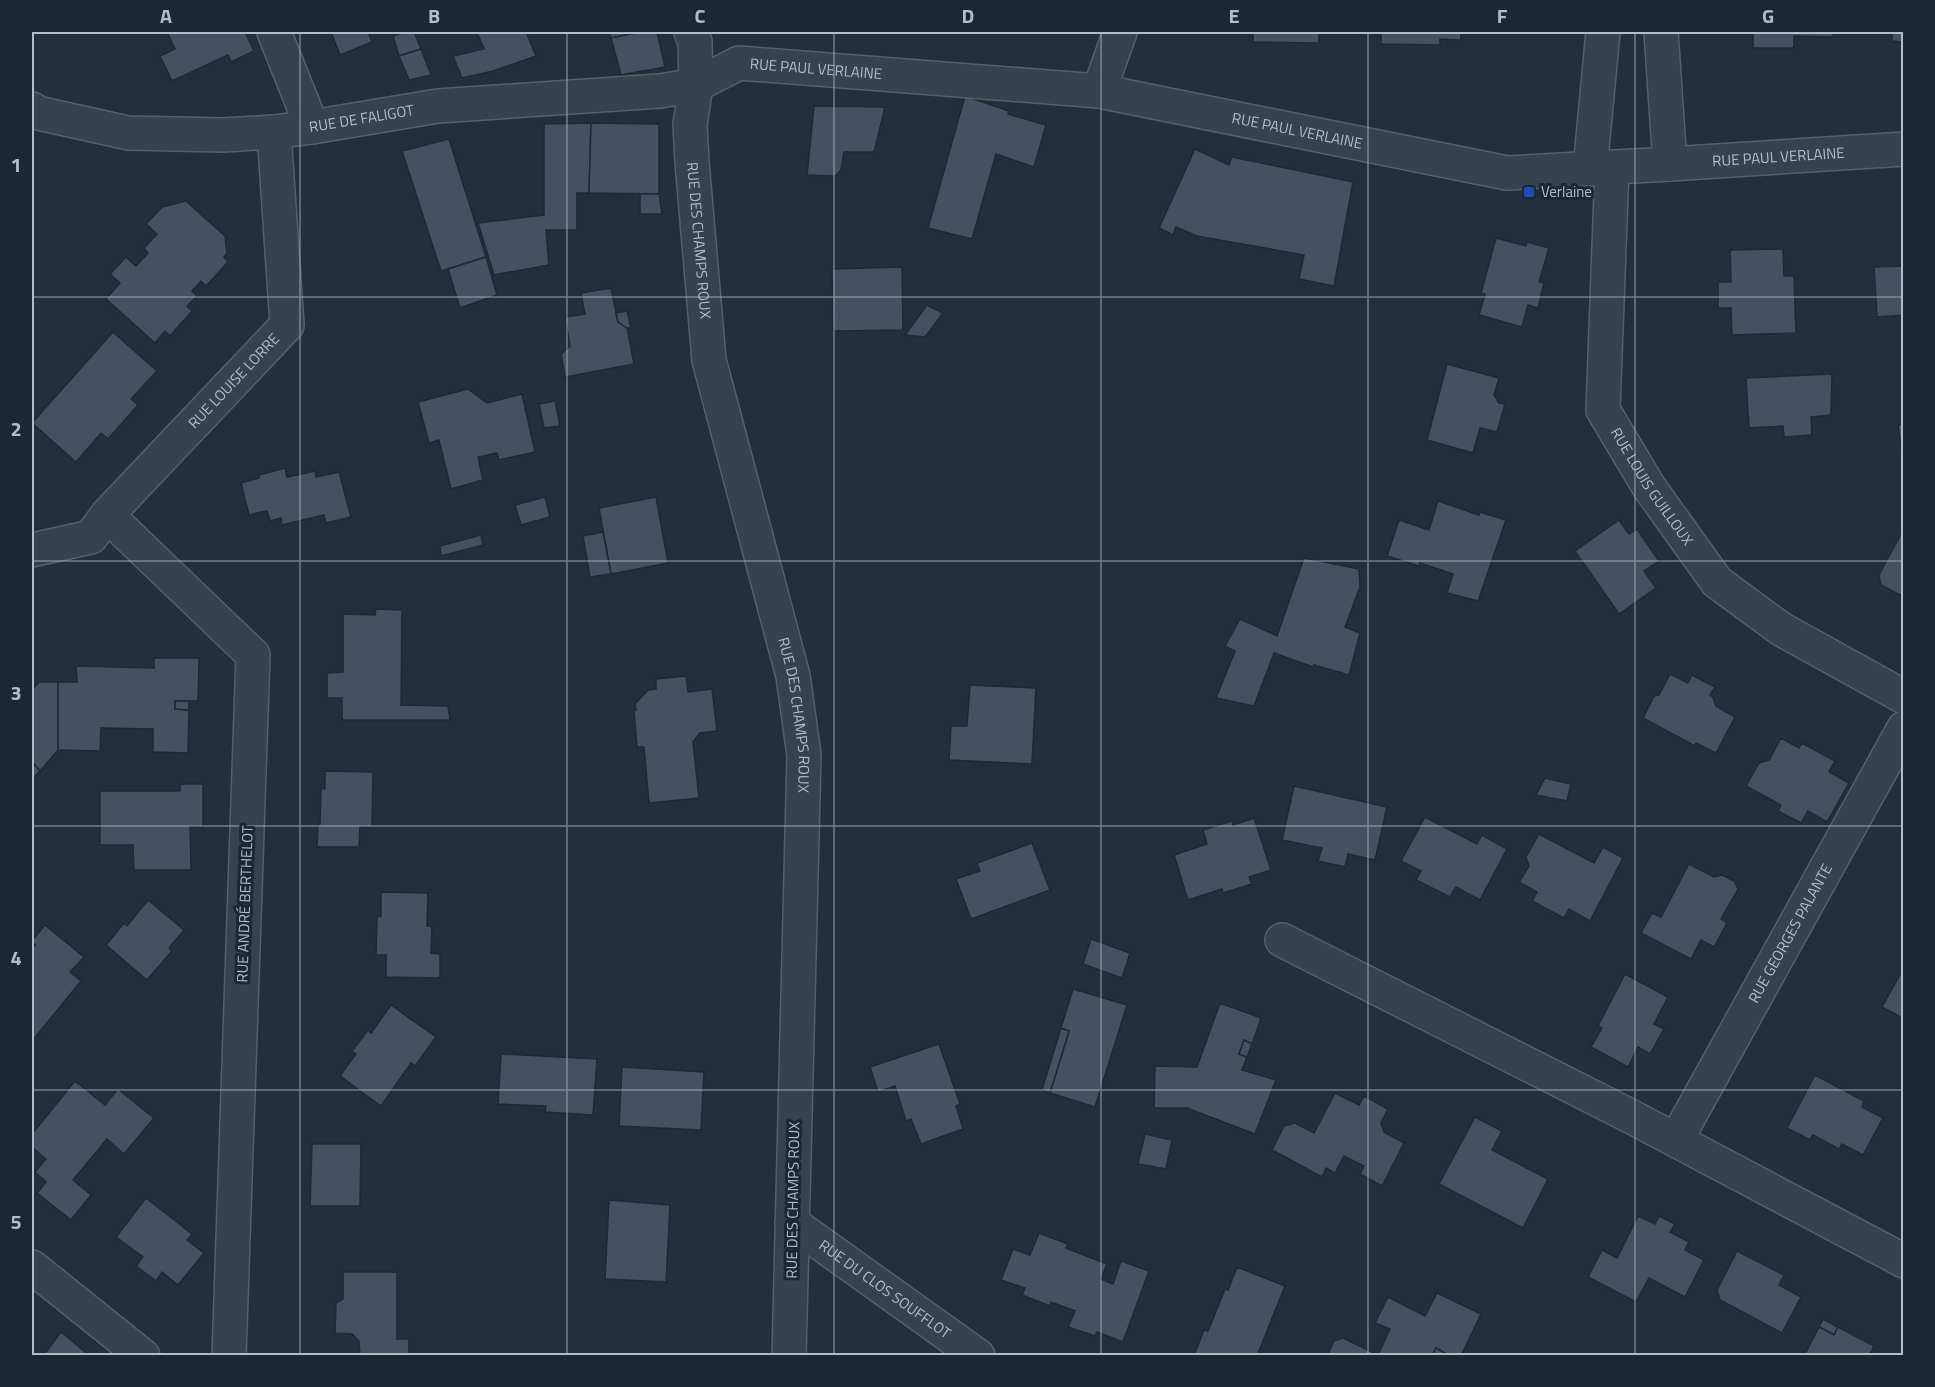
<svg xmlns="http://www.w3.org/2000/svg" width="1935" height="1387" viewBox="0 0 1935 1387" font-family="'Titillium Web',sans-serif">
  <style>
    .building { fill: #455162; stroke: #1f2835; stroke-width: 1.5 }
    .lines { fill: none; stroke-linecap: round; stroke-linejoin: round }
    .minor-casing { stroke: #565f6c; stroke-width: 36 }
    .minor { stroke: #38414e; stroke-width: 33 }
    .grid { fill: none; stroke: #b4bcc9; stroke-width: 1.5; stroke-opacity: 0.55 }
    .transit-dot { fill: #1a4fb4; stroke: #1d2633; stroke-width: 2 }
    .labels { text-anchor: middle; stroke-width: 6; stroke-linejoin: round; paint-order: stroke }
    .street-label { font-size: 15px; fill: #b4bcc9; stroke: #1d2633 }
    .poi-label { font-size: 15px; fill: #b4bcc9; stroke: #1d2633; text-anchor: start }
    .neatline { fill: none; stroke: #b4bcc9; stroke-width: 2 }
    .grid-label { font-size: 20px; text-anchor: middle; font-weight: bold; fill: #b4bcc9 }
  </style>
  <rect width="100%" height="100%" fill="#242f3e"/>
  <g class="building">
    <path d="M 167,32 L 245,32 L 254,51 L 231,62 L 228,55 L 172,81 L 160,56 L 175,49 Z"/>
    <path d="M 331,32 L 368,32 L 372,42 L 340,55 Z"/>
    <path d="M 406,32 L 414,32 L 421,49 L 399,56 L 393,36 Z"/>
    <path d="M 477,32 L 526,32 L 536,56 L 493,71 L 462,78 L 453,56 L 484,49 Z"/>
    <path d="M 610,32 L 641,32 L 611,38 Z"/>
    <path d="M 641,32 L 657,32 L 665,67 L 621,75 L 611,38 Z"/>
    <path d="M 1253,32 L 1319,32 L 1319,43 L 1253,42 Z"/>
    <path d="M 1381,32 L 1461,32 L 1461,40 L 1440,39 L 1440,45 L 1381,44 Z"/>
    <path d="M 1753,32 L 1833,32 L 1833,37 L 1794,36 L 1794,48 L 1753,48 Z"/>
    <path d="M 1892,32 L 1904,32 L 1904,42 L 1892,41 Z"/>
    <path d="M 421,49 L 431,75 L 409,80 L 399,56 Z"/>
    <path d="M 965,96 L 1009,111 L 1008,114 L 1046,125 L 1034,167 L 996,154 L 972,239 L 928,228 Z"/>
    <path d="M 814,106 L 885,107 L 874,152 L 844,152 L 841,170 L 835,176 L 807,175 Z"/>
    <path d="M 591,123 L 589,193 L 577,193 L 577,230 L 546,230 L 549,265 L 494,275 L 478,223 L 544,215 L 544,124 Z"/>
    <path d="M 591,123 L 659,124 L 659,194 L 589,193 Z"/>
    <path d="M 449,139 L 486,257 L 441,271 L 402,151 Z"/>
    <path d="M 1195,149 L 1229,165 L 1232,157 L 1353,182 L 1334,286 L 1299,279 L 1304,255 L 1197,236 L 1176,227 L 1173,235 L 1159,228 Z"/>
    <path d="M 640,194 L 659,194 L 662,214 L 640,214 Z"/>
    <path d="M 186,201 L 225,236 L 227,253 L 224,257 L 228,262 L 206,286 L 201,281 L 192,291 L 197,296 L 187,306 L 192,311 L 170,336 L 165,331 L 155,343 L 106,299 L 120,283 L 110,274 L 126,257 L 136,266 L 148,253 L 144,248 L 157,234 L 146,224 L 162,207 Z"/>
    <path d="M 1496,238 L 1526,246 L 1527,242 L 1549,248 L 1539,282 L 1544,283 L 1538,308 L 1528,305 L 1522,327 L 1479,315 L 1485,294 L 1481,293 Z"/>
    <path d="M 1783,249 L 1784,276 L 1794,276 L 1796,333 L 1732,335 L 1731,308 L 1718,308 L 1718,282 L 1731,282 L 1730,250 Z"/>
    <path d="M 486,257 L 497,295 L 460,308 L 448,269 Z"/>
    <path d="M 1904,266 L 1904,315 L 1877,317 L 1874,267 Z"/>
    <path d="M 902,267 L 903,330 L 833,331 L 832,269 Z"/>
    <path d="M 611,288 L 618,322 L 627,327 L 634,364 L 565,377 L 561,354 L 570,346 L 565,317 L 585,314 L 581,293 Z"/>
    <path d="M 927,305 L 943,313 L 925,337 L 905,335 Z"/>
    <path d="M 627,311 L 631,328 L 627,328 L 618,322 L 616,313 Z"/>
    <path d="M 113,332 L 157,371 L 131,399 L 138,405 L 108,439 L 101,433 L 76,462 L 32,423 Z"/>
    <path d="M 1447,364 L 1499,378 L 1494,395 L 1499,403 L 1505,404 L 1497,432 L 1480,428 L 1473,453 L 1427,440 Z"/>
    <path d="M 1832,374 L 1831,415 L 1811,417 L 1812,435 L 1784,437 L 1783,426 L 1749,428 L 1746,378 Z"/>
    <path d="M 468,389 L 487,403 L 522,394 L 535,452 L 499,460 L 497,453 L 478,457 L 483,480 L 451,489 L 439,440 L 429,443 L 418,402 Z"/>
    <path d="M 555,401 L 560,426 L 544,428 L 539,404 Z"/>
    <path d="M 1904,424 L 1904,470 L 1898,425 Z"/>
    <path d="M 285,468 L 287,477 L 315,471 L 316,477 L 339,472 L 351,517 L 326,523 L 324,515 L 282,525 L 281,518 L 270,521 L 267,511 L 249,515 L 241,483 L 259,478 L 259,475 Z"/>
    <path d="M 545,497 L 550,517 L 521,525 L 515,505 Z"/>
    <path d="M 656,497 L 668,563 L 611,574 L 599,508 Z"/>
    <path d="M 1438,501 L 1479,515 L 1480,512 L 1506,520 L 1478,601 L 1447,593 L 1453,574 L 1420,563 L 1419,566 L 1387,556 L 1399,520 L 1429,530 Z"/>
    <path d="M 1619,520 L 1629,534 L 1637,529 L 1659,561 L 1644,571 L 1656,588 L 1619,614 L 1575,551 Z"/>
    <path d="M 603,532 L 611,574 L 590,577 L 583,536 Z"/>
    <path d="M 1901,534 L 1904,536 L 1904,597 L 1881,585 L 1879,575 Z"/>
    <path d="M 481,535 L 483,545 L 441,556 L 440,546 Z"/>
    <path d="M 1304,558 L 1359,569 L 1360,587 L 1345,627 L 1360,633 L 1349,675 L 1314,665 L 1313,667 L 1274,653 L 1254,706 L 1216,698 L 1235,651 L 1225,646 L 1240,619 L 1277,636 Z"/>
    <path d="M 376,609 L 402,610 L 401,705 L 448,706 L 450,720 L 342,720 L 342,698 L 327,698 L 327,673 L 343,672 L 343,614 L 375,615 Z"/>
    <path d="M 154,658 L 199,658 L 198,701 L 175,701 L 175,709 L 189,710 L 188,753 L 153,752 L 153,729 L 101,728 L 100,751 L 58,750 L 58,682 L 77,682 L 76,666 L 154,668 Z"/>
    <path d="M 1670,674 L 1688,683 L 1692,675 L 1715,687 L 1710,695 L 1713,697 L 1716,706 L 1735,717 L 1716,753 L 1696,743 L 1695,746 L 1643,718 L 1654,696 L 1659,695 Z"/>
    <path d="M 686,676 L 688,692 L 712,689 L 717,731 L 700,733 L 693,742 L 699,798 L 649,803 L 644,747 L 637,747 L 634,711 L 636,710 L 635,704 L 648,690 L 656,689 L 656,679 Z"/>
    <path d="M 39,682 L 58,682 L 58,750 L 40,771 L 32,762 L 32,690 Z"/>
    <path d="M 970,685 L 1036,688 L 1032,764 L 949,760 L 951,726 L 967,726 Z"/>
    <path d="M 175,701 L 189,701 L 189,710 L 175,709 Z"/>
    <path d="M 1781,738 L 1799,748 L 1802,743 L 1835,761 L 1829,772 L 1849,783 L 1827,822 L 1808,811 L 1801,823 L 1778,811 L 1781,805 L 1746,786 L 1759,763 L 1769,760 Z"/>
    <path d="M 32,762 L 40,771 L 32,780 Z"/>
    <path d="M 325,771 L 373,772 L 372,827 L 360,827 L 359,847 L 317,847 L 318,824 L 320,824 L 321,788 L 325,789 Z"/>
    <path d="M 1545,778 L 1571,784 L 1567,801 L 1536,795 Z"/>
    <path d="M 180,784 L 203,784 L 203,827 L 190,826 L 191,870 L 134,870 L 133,845 L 100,845 L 100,791 L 180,791 Z"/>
    <path d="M 1294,786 L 1387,807 L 1375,860 L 1348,854 L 1345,867 L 1318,861 L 1322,848 L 1282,840 Z"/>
    <path d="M 1425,817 L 1477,844 L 1482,835 L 1507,849 L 1480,900 L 1456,887 L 1450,897 L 1416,880 L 1421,871 L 1401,861 Z"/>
    <path d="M 1254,818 L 1271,870 L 1249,877 L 1252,884 L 1223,893 L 1222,889 L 1188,900 L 1174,855 L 1207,844 L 1203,830 L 1232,821 L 1233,825 Z"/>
    <path d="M 1539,834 L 1594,863 L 1603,847 L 1623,858 L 1590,921 L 1569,909 L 1564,918 L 1532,901 L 1537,892 L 1519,882 L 1529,866 L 1526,857 Z"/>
    <path d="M 1032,843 L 1050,890 L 971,919 L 956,879 L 980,871 L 977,863 Z"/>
    <path d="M 1689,864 L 1714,877 L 1722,875 L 1734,881 L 1738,889 L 1721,919 L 1727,923 L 1714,947 L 1701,940 L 1691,959 L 1641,933 L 1652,913 L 1661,917 Z"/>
    <path d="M 381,892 L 428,893 L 427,926 L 432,927 L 431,953 L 440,954 L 440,978 L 386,977 L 386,955 L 376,955 L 377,917 L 381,916 Z"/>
    <path d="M 148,900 L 184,930 L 169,948 L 172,951 L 147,980 L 106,945 L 124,923 L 127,926 Z"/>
    <path d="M 45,925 L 84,957 L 70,972 L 81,981 L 32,1041 L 32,949 L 35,945 L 32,941 Z"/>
    <path d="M 1091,939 L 1130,953 L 1122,978 L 1083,964 Z"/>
    <path d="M 1901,973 L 1904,974 L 1904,1019 L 1882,1007 Z"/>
    <path d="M 1625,974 L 1668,997 L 1654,1024 L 1664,1029 L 1650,1054 L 1638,1047 L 1628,1067 L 1591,1047 L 1602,1028 L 1598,1026 Z"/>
    <path d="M 1073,989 L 1127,1005 L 1095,1107 L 1050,1093 L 1069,1031 L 1061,1028 Z"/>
    <path d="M 1220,1003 L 1261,1018 L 1252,1044 L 1244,1040 L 1239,1054 L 1247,1057 L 1242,1070 L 1276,1080 L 1255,1134 L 1187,1108 L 1154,1108 L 1155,1066 L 1197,1067 Z"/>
    <path d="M 391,1005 L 436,1037 L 415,1066 L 411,1063 L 381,1106 L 340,1076 L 356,1054 L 352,1051 L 368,1030 L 371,1033 Z"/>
    <path d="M 1061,1028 L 1069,1031 L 1050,1093 L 1042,1090 Z"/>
    <path d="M 1244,1040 L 1252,1044 L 1247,1057 L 1239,1054 Z"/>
    <path d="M 939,1044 L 960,1104 L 956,1106 L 963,1129 L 921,1144 L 911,1119 L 906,1121 L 895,1086 L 878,1092 L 870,1067 Z"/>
    <path d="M 501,1054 L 597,1059 L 593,1115 L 545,1112 L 546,1106 L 498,1104 Z"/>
    <path d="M 622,1067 L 704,1072 L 701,1130 L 619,1126 Z"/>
    <path d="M 1815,1075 L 1864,1101 L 1862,1107 L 1883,1118 L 1863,1155 L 1842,1144 L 1839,1149 L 1813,1135 L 1810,1140 L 1787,1128 Z"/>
    <path d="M 75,1081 L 105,1105 L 118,1089 L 154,1118 L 124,1154 L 107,1139 L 73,1180 L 91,1195 L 71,1220 L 37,1193 L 46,1182 L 35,1172 L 46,1159 L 32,1147 L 32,1134 Z"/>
    <path d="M 1335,1093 L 1359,1105 L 1364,1096 L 1388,1109 L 1381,1123 L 1384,1132 L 1404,1143 L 1382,1186 L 1360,1174 L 1364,1166 L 1344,1156 L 1335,1173 L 1326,1168 L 1322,1177 L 1272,1150 L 1284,1126 L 1295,1123 L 1314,1133 Z"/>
    <path d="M 1475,1117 L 1502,1131 L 1492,1150 L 1548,1179 L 1523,1228 L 1439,1184 Z"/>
    <path d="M 1145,1134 L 1172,1140 L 1166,1169 L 1138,1164 Z"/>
    <path d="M 312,1144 L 361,1144 L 360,1206 L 310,1206 Z"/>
    <path d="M 146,1198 L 192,1234 L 187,1240 L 204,1253 L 178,1285 L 162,1272 L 156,1281 L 136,1266 L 143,1257 L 116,1237 Z"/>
    <path d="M 609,1200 L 670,1205 L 666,1282 L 605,1279 Z"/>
    <path d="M 1638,1216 L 1655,1224 L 1659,1216 L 1675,1224 L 1670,1232 L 1689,1242 L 1685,1250 L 1704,1260 L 1685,1297 L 1649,1278 L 1636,1302 L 1588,1277 L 1602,1250 L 1617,1258 Z"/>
    <path d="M 1039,1233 L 1068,1244 L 1066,1248 L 1107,1264 L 1101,1279 L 1113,1284 L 1121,1261 L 1149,1271 L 1123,1342 L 1097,1332 L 1095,1336 L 1068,1327 L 1075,1311 L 1051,1302 L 1050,1306 L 1022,1295 L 1025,1288 L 1001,1280 L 1013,1249 L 1030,1255 Z"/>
    <path d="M 1737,1251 L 1784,1275 L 1779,1285 L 1801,1297 L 1782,1333 L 1720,1300 L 1717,1290 Z"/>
    <path d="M 1237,1267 L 1285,1286 L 1257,1356 L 1199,1356 L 1195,1353 L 1204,1330 L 1208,1331 L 1225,1289 L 1228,1290 Z"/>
    <path d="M 343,1272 L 397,1272 L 397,1339 L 409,1339 L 409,1356 L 360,1356 L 359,1341 L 352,1334 L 335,1333 L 336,1303 L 343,1299 Z"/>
    <path d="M 1437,1293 L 1481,1314 L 1461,1356 L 1450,1356 L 1436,1348 L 1432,1356 L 1327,1356 L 1334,1341 L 1343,1338 L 1378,1355 L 1390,1329 L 1375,1323 L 1388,1297 L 1425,1316 Z"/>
    <path d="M 1823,1319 L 1838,1327 L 1834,1335 L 1819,1327 Z"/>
    <path d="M 1819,1327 L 1834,1335 L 1838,1327 L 1874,1346 L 1870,1354 L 1873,1356 L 1804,1356 Z"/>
    <path d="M 61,1332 L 90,1356 L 43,1356 Z"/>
    <path d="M 1436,1348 L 1450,1356 L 1432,1356 Z"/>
  </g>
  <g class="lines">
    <g class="minor-casing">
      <g id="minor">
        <path d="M 274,32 L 312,127"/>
        <path id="s1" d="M 691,32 L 695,42 L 696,85 L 690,125 L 692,162 L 709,360 L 793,676 L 804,755 L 789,1356"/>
        <path d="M 1661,32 L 1670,164"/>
        <path d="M 1099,91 L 1120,32"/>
        <path id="s2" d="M 32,109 L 38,113 L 128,133 L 224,135 L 274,132 L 312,127 L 438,106 L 660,91 L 696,85 L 739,63 L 1099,91 L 1507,173 L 1670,164 L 1904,149"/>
        <path id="s3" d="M 1612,167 L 1603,410 L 1649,487 L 1717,582 L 1781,629 L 1904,697"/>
        <path d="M 1590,169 L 1603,32"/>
        <path d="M 107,515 L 253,655 L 229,1356"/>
        <path id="s4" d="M 32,550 L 91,537 L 107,515 L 287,325 L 274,132"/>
        <path d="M 1282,940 L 1632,1117 L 1904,1261"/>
        <path id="s5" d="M 1676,1140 L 1904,728"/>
        <path id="s6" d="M 792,1223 L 978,1356"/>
        <path d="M 32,1267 L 143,1356"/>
      </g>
    </g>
    <use href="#minor" class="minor"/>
  </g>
  <path class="grid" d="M 300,32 L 300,1356M 567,32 L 567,1356M 834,32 L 834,1356M 1101,32 L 1101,1356M 1368,32 L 1368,1356M 1635,32 L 1635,1356M 32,297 L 1904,297M 32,561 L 1904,561M 32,826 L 1904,826M 32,1090 L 1904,1090"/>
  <rect class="transit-dot" x="1523" y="186" width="12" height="12" rx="3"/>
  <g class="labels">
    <g class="street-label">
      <text dy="5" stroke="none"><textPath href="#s2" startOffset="796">RUE PAUL VERLAINE</textPath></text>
      <text dy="5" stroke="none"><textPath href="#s2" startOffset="334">RUE DE FALIGOT</textPath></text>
      <text dy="5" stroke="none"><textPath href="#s2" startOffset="1282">RUE PAUL VERLAINE</textPath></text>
      <text dy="5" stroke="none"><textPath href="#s2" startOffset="1768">RUE PAUL VERLAINE</textPath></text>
      <text dy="5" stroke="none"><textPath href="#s1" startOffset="210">RUE DES CHAMPS ROUX</textPath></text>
      <text dy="5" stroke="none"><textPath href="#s4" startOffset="272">RUE LOUISE LORRE</textPath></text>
      <text dy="5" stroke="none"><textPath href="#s3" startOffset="334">RUE LOUIS GUILLOUX</textPath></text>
      <text dy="5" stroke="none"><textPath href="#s1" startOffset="696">RUE DES CHAMPS ROUX</textPath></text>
      <text transform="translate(245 904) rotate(-88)" y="5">RUE ANDRÉ BERTHELOT</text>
      <text dy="5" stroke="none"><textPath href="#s5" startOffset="236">RUE GEORGES PALANTE</textPath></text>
      <text transform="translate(793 1200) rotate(-89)" y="5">RUE DES CHAMPS ROUX</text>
      <text dy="5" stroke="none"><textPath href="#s6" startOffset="114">RUE DU CLOS SOUFFLOT</textPath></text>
    </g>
    <g class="poi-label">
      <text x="1541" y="197">Verlaine</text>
    </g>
  </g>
  <rect width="1935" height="1387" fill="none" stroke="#1d2633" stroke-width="66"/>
  <rect x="33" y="33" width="1869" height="1321" class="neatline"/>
  <g class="grid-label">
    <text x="166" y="23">A</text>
    <text x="434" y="23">B</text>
    <text x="700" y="23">C</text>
    <text x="968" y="23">D</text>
    <text x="1234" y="23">E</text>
    <text x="1502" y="23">F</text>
    <text x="1768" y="23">G</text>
    <text x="16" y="172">1</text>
    <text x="16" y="436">2</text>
    <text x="16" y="700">3</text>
    <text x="16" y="965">4</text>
    <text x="16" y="1229">5</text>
  </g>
</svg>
